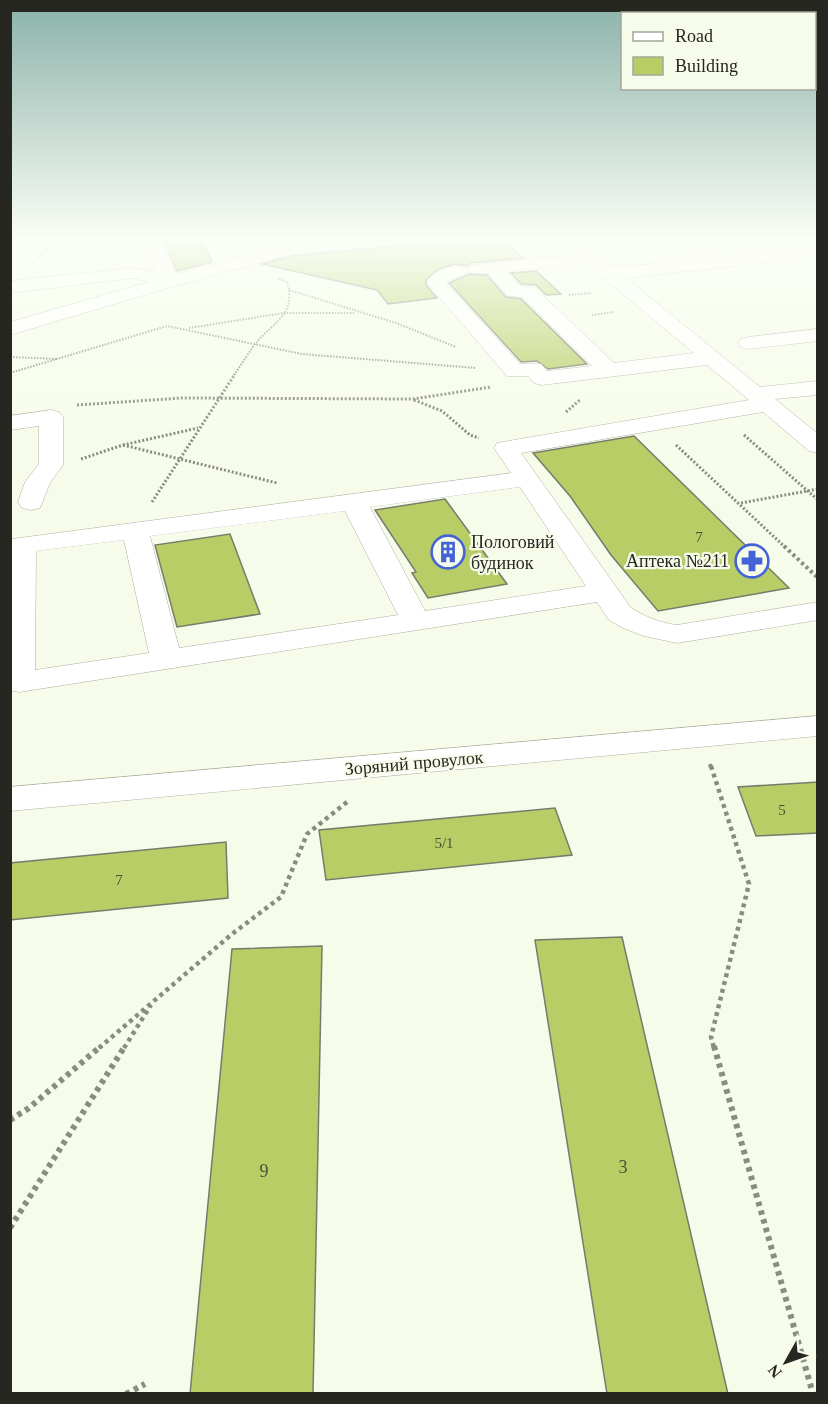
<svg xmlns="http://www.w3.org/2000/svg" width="828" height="1404" viewBox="0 0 828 1404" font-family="Georgia,serif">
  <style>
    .building { fill: #b9cd67; stroke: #777b6c; stroke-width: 1.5 }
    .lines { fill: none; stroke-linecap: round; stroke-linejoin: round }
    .minor-casing { stroke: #acb0a0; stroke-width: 1 }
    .path-far4 { stroke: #898c81; stroke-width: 2; stroke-dasharray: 1.5 1.5; stroke-linecap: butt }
    .path-far3 { stroke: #898c81; stroke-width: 3; stroke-dasharray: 2 2; stroke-linecap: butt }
    .path-far2 { stroke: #898c81; stroke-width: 4; stroke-dasharray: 3 3; stroke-linecap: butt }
    .path-far1 { stroke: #898c81; stroke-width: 4.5; stroke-dasharray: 4 4; stroke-linecap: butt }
    .path { stroke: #898c81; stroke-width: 6; stroke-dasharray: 4.5 4.5; stroke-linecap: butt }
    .minor { fill: #fff; fill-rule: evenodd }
    .labels { text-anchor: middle; stroke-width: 4.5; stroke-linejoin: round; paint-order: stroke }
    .number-label { font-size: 15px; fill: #4b5032 }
    .poi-label { font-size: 18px; fill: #262721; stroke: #f7fcea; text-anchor: start }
    .street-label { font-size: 18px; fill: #262721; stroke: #f7fcea }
    .near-number-label { font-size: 18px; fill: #4b5032 }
  </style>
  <rect width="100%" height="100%" fill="#f7fcea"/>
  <g class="building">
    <path d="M 163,239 L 201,239 L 212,262 L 177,271 Z"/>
    <path d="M 472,239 L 502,239 L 523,258 L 471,263 L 467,266 L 455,264 L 439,269 L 426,280 L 426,285 L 437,298 L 388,304 L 377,290 L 262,264 L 292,256 Z"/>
    <path d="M 536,271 L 561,294 L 546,295 L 536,285 L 521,284 L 511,273 Z"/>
    <path d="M 469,274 L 487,275 L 506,297 L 521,299 L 587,364 L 548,369 L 537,361 L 521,362 L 449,283 Z"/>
    <path d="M 634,436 L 789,588 L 658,611 L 611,555 L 570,496 L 533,453 Z"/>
    <path d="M 445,499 L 507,584 L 428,598 L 412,573 L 416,572 L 375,510 Z"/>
    <path d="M 230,534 L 260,614 L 177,627 L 155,545 Z"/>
    <path d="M 818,782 L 818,833 L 756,836 L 738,787 Z"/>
    <path d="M 555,808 L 572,855 L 326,880 L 319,830 Z"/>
    <path d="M 226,842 L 228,898 L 10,920 L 10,863 Z"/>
    <path d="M 622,937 L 728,1394 L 607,1394 L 535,940 Z"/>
    <path d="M 322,946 L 313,1394 L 190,1394 L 232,949 Z"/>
  </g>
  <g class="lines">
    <g class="minor-casing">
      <g id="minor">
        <path d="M 141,239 L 157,239 L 176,274 L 291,244 L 348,239 L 411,239 L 408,243 L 402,244 L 292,254 L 178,285 L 10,335 L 10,322 L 149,282 L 133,278 L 10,293 L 10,281 L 133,268 L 158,273 Z"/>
        <path d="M 560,239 L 578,239 L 614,268 L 698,259 L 673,239 L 692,239 L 718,257 L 818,247 L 818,257 L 815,257 L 626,278 L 760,387 L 818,381 L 818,395 L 775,399 L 818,434 L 818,453 L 809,451 L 763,412 L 521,453 L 631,608 C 646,617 660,623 677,625 L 818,602 L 818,620 L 677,643 L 644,636 L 623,628 L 609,620 L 597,602 L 19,692 L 10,690 L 12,539 L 511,473 L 494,448 L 497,443 L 749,400 L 707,365 L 542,385 L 534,383 L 528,376 L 507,376 L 428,284 L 428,280 C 435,270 453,264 465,267 L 468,271 C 463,279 451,276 446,283 L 520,364 L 541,364 L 547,371 L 592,366 L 522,297 L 508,296 L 488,273 L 471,273 L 468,269 L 471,265 L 577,255 ZM 588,265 L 694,353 L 614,363 L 534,287 L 520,286 L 506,271 ZM 520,487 L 586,586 L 425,611 L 370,507 ZM 345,511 L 398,615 L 179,648 L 150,536 ZM 124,540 L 149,653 L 35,670 L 36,551 Z"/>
        <path d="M 818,329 L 818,341 L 748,349 L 741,347 L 738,343 L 741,339 L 748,337 Z"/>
        <path d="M 51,410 L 59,412 L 63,417 L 63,465 L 50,483 L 40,508 L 31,510 L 22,508 L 18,502 L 25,482 L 39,464 L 39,426 L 10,430 L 10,416 Z"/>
        <path d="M 818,716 L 818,736 L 10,811 L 10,787 Z"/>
      </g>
    </g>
    <g class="path-far4">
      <path d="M 38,258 L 60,239"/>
      <path d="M 289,290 L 396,323 L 456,347"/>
      <path d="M 569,295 L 591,293"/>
      <path d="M 592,315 L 614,312"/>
      <path d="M 189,328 L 284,313 L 354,313"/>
      <path d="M 10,357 L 58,359"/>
      <path d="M 10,373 L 167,326 L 302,354 L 476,368"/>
      <path d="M 234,375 C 241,365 248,354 255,344 C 273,322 297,315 287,282 L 277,278"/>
    </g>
    <g class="path-far3">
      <path d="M 414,400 L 442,411 L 470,435 L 479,438"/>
      <path d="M 77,405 L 182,398 L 413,399 L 491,387"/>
      <path d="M 566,412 L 581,399"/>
      <path d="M 744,435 L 818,500"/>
      <path d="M 123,445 L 277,483"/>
      <path d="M 676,445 L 786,548"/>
      <path d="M 81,459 L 123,445 L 198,428"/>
      <path d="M 152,502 L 235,374"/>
      <path d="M 741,503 L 818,489"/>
    </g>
    <g class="path-far2">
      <path d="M 784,546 L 818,578"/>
      <path d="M 710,764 L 711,768"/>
    </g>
    <g class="path-far1">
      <path d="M 711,766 L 749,884 L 711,1037 L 714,1048"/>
      <path d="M 99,1048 L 232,934 L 281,897 L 307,834 L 347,802"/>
      <path d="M 124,1048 L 151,1005"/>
    </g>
    <g class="path">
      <path d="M 714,1046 L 813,1394"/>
      <path d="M 10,1120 L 29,1108 L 101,1046"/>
      <path d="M 10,1228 L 125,1046"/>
      <path d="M 126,1394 L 145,1384"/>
    </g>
    <use href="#minor" class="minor"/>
  </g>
  <linearGradient id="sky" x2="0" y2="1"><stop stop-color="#8ab2a9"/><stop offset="0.55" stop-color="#fbfef6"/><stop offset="1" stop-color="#fbfef6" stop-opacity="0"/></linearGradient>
  <rect width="828" height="435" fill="url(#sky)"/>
  <defs>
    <g id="building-ring" transform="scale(1.725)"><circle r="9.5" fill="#f7fcea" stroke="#4363d6" stroke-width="1.5"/><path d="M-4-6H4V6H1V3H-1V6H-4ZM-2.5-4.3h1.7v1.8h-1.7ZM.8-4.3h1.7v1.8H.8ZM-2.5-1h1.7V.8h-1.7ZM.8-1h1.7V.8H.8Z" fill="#4363d6"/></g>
    <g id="pharmacy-ring" transform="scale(1.725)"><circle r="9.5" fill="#f7fcea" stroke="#4363d6" stroke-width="1.5"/><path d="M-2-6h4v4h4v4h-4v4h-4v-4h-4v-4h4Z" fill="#4363d6"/></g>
  </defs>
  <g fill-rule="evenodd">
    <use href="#building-ring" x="448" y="552"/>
    <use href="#pharmacy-ring" x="752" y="561"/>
  </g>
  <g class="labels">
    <g class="number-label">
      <text x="699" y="542">7</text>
      <text x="782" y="815">5</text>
      <text x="444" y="848">5/1</text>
      <text x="119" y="885">7</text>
    </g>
    <g class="poi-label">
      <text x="471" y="548">Пологовий<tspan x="471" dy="21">будинок</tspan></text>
      <text x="729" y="567" text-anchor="end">Аптека №211</text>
    </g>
    <g class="street-label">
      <text transform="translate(414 763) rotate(-5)" y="6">Зоряний провулок</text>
    </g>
    <g class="near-number-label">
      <text x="623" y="1173">3</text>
      <text x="264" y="1177">9</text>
    </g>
  </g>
  <rect width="828" height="1404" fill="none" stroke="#262721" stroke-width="24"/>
  <rect x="621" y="12" width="195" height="78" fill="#f7fcea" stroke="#a3a79a" stroke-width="1.5"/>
  <rect x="633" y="32" width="30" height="9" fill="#ffffff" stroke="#a3a79a" stroke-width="1.5"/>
  <text x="675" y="42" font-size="18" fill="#262721">Road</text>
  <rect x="633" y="57" width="30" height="18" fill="#b9cd67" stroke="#a3a79a" stroke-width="1.5"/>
  <text x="675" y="72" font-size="18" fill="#262721">Building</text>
  <g transform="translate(786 1362) rotate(230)" stroke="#f7fcea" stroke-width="4.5" paint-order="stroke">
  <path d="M0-4.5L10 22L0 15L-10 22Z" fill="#262721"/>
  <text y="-9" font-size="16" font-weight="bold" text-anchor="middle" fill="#262721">N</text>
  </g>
</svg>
